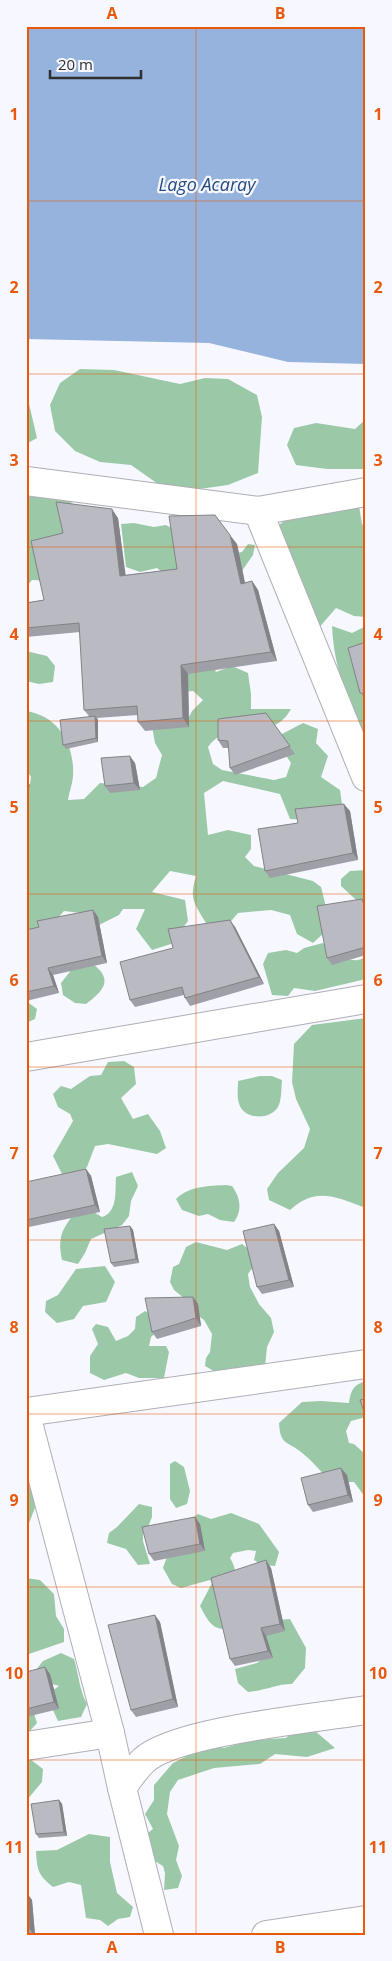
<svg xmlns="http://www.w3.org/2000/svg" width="392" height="1961" viewBox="0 0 392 1961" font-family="'Open Sans',sans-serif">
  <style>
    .forest { fill: #9bc9a7 }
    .water { fill: #95b3dd }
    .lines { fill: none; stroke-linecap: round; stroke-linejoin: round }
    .minor-casing { stroke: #aeaeb6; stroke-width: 30 }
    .minor { stroke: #fff; stroke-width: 28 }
    .wall { fill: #9fa0a7 }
    .shaded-wall { fill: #828288 }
    .building { fill: #b9bac2; stroke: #828288 }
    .grid { fill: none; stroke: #e8590c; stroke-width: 1; stroke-opacity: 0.55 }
    .labels { text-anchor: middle; stroke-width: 4.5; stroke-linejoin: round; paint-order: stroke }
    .water-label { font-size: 18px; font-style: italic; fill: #244b80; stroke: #f7f8ff }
    .neatline { fill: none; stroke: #e8590c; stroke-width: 2 }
    .grid-label { font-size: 16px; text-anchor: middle; font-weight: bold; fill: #e8590c }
  </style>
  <rect width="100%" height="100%" fill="#f7f8ff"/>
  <g class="forest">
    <path d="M 80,369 L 114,370 L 180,384 L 205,378 L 228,379 L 257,395 L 262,417 L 258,473 L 228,485 L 185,491 L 158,484 L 131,465 L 100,462 L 75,451 L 55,431 L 50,405 L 60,383 Z"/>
    <path d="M 26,391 L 37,438 L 26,444 Z"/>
    <path d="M 366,419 L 366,469 L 327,469 L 296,465 L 287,445 L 294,428 L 316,423 L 355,429 Z"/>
    <path d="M 43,492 L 63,496 L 77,507 L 53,581 L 32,580 L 26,587 L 26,498 Z"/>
    <path d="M 359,506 L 362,524 L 366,528 L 366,617 L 354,616 L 336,608 L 317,630 L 299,583 L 302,579 C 284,562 281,549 279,525 L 298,510 Z"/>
    <path d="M 134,523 L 154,527 L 166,525 L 188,537 L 187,556 L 170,579 L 157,568 L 140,572 L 126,567 L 121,524 Z"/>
    <path d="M 248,544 L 255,545 L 253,555 L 237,578 L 224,556 L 242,552 Z"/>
    <path d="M 332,626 L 352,633 L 366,626 L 366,750 C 350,709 334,670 332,626 Z"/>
    <path d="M 26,651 L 47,656 L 55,666 L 53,682 L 39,684 L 26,681 Z"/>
    <path d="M 210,657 L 216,672 L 232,666 L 248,673 L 251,694 L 251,709 L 291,709 C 271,746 232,714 208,747 L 213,764 L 222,770 L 274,780 L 286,777 L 291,763 L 285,754 L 282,734 L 303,723 L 318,729 L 316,743 L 328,756 L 321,777 L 340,790 L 343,811 L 309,820 L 290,819 L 280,794 L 223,781 L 204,793 L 208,835 L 228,830 L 251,835 L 251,849 L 245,857 L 254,866 L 313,881 L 321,887 L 326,907 L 326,931 L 313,943 L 297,934 L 290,915 L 271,910 L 238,913 L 226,927 L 206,923 C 194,903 189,899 196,876 L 170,871 L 152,892 L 185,900 L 188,921 L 171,944 L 152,950 L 136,929 L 145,909 L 123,909 L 119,915 L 99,925 L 81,913 L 64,911 L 57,919 L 26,936 L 26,784 L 30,784 L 31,777 L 26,770 L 26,711 C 59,716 75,745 73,777 C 72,785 69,793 68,800 L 84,799 L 100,783 L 143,787 L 156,778 L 162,755 L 155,743 L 152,726 L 184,727 L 192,711 L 203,700 L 193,691 L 169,693 L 146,700 Z"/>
    <path d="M 366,870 L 366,909 L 341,886 L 341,879 L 350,871 Z"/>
    <path d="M 323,943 C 335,951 352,968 366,956 L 366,979 L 315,991 L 294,988 L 288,996 L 272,995 L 263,964 L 268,953 L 286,950 L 297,953 L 304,948 Z"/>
    <path d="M 93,964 C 114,980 103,991 86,1004 L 75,1003 L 63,995 L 61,983 L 72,969 Z"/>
    <path d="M 26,1001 L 37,1009 L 35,1019 L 26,1023 Z"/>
    <path d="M 366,1018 L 366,1208 C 336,1197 316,1186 290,1210 L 269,1200 L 267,1189 L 278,1173 L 304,1148 L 310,1129 L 296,1099 L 292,1082 L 294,1044 L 312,1025 Z"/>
    <path d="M 124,1061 L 134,1067 L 136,1084 L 121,1098 L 133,1119 L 148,1114 L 160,1131 L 166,1148 L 157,1154 L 108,1144 L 95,1146 L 87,1167 L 81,1173 L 62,1174 L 53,1156 L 73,1121 L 70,1114 L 58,1107 L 53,1094 L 61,1086 L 71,1089 L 90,1076 L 101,1075 L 108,1062 Z"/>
    <path d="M 260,1076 L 272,1076 L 282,1080 C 281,1089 282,1099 278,1107 C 271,1119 249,1120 241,1108 C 236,1100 238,1090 238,1081 Z"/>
    <path d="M 132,1172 L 138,1186 L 131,1201 L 129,1216 L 122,1225 L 91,1239 L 85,1253 L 78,1264 L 62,1260 C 57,1235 63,1228 78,1209 L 90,1210 L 102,1217 C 118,1212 115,1191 116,1177 Z"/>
    <path d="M 226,1185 L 232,1186 C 240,1197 243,1210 234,1222 L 220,1220 L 208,1214 L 199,1216 L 182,1210 L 176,1199 C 189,1186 208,1186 226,1185 Z"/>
    <path d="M 196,1242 L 227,1250 L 242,1244 L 255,1254 L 253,1267 L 248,1274 L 250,1287 L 259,1304 L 271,1318 L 274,1332 L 267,1347 L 265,1367 L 217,1373 L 205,1366 L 206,1358 L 210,1352 L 212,1334 L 204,1320 L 188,1309 L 185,1299 L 174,1290 L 170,1282 L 173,1267 L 179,1264 L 186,1247 Z"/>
    <path d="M 105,1266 L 115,1282 L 106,1302 L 83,1306 L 74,1319 L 57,1323 L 45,1312 L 46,1301 L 58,1295 L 76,1269 Z"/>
    <path d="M 145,1311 L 157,1317 L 161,1328 L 151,1337 L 149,1346 L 166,1346 L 169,1352 L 164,1378 L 139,1378 L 126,1373 L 104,1380 L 90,1373 L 90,1356 L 98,1344 L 92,1329 L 96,1324 L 108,1327 L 116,1341 L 128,1336 L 135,1329 L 136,1317 Z"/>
    <path d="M 366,1381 L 366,1417 L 351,1421 L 346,1431 L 349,1443 L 354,1444 L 364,1453 L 365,1497 L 354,1482 C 322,1483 322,1468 301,1452 C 287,1441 280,1445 279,1423 L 302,1402 L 321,1401 L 349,1403 C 351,1390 353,1385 366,1381 Z"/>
    <path d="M 175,1461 L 184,1467 L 190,1491 L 187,1504 L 176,1508 L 170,1499 L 170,1464 Z"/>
    <path d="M 26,1485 L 34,1486 L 38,1500 L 26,1531 Z"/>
    <path d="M 139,1504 L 152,1507 L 152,1517 L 148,1527 L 143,1530 L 143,1541 L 150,1564 L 138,1565 L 126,1549 L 107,1543 L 109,1533 L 117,1527 Z"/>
    <path d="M 231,1513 L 259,1524 L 279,1552 L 275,1566 L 262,1565 L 254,1560 L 256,1551 L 248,1550 L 233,1553 L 230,1558 C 244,1580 231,1606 224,1629 C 211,1629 206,1617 200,1606 L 212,1583 L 210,1580 L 181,1588 L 172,1584 L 163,1568 C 169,1549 182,1526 198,1514 L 211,1519 Z"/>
    <path d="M 26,1578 L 40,1580 L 54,1594 L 56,1616 L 64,1629 L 64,1642 L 26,1655 Z"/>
    <path d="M 290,1619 L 306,1648 L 305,1668 L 292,1684 C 276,1684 264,1691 248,1692 L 238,1683 L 235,1669 L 257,1663 L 262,1659 L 260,1633 L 278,1620 Z"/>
    <path d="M 61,1653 L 74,1659 C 79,1675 79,1689 87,1704 L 81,1717 L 58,1721 L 46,1695 L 59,1686 L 42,1681 L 36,1670 L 43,1661 Z"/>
    <path d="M 33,1710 L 37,1723 L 29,1732 L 26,1732 L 26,1711 Z"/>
    <path d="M 308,1725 L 335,1748 L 307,1757 L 275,1754 L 260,1764 L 214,1768 L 178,1780 L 170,1792 L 167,1814 L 179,1846 L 176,1860 L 182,1876 L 178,1888 L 164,1890 L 165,1873 L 163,1866 L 153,1860 L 145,1835 L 153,1829 L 145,1814 L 154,1800 L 154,1785 L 173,1763 L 211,1744 L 224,1748 L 252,1740 L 286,1738 L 292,1732 Z"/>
    <path d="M 26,1756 L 43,1769 L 42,1782 L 26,1801 Z"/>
    <path d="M 89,1834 L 110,1837 L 110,1862 L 117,1893 L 133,1907 L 130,1917 L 118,1919 L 108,1926 L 100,1920 L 86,1918 L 81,1885 L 69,1882 L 53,1887 C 38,1875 37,1870 36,1851 L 57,1850 Z"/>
  </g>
  <path class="water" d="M 26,26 L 366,26 L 366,364 L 288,362 L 209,343 L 26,339 Z"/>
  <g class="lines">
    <g class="minor-casing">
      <g id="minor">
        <path d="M 26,481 L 258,511 L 366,492"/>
        <path d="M 258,511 L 366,777"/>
        <path d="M 26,1057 L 366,999"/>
        <path d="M 26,1412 L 366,1364"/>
        <path d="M 26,1415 L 110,1733 L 122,1788 L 159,1935"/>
        <path d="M 26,1746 L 110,1733"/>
        <path d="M 122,1788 C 128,1779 135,1769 143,1761 C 174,1731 318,1718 366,1710"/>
        <path d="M 266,1935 L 366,1920"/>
      </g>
    </g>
    <use href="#minor" class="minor"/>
  </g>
  <g class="wall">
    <path d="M 118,518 L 125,575 L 177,569 L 237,544 L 245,583 L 252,581 L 258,590 L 277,661 L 188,674 L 189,727 L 145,731 L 138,722 L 138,715 L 97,718 L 98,720 L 98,742 L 66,749 L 63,745 L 89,716 L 84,710 L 80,632 L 26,637 L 26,603 L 44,600 L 63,533 Z"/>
    <path d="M 266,713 L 295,754 L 235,775 L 230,768 L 229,748 L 223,748 L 218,740 Z"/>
    <path d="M 135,763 L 140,790 L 110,793 L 105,786 Z"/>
    <path d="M 26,774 L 30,787 L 26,787 Z"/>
    <path d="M 350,811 L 358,860 L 270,878 L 265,871 L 298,823 Z"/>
    <path d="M 366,904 L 366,955 L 332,965 L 327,958 Z"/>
    <path d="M 93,910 L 98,917 L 107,963 L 53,975 L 59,993 L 26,1001 L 26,930 L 39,927 Z"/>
    <path d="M 235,927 L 264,984 L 190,1006 L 185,998 L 184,995 L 135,1007 L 130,1000 L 173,948 Z"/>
    <path d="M 86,1169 L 91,1176 L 100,1212 L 29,1227 L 26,1223 L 26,1220 Z"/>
    <path d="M 274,1224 L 279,1231 L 294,1287 L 262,1294 L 257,1287 Z"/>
    <path d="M 130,1226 L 133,1230 L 139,1263 L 114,1267 L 111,1263 Z"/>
    <path d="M 198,1304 L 201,1326 L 157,1339 L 152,1332 Z"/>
    <path d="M 347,1475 L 353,1502 L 313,1512 L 308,1505 Z"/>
    <path d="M 200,1524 L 205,1551 L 154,1561 L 149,1554 Z"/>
    <path d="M 271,1568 L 285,1631 L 266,1636 L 273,1658 L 235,1666 L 230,1659 Z"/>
    <path d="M 160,1622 L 178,1707 L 136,1717 L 131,1710 Z"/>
    <path d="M 26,1672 L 50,1674 L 59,1709 L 26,1717 Z"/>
    <path d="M 59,1800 L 62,1804 L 67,1836 L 39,1838 L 36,1834 Z"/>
    <path d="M 26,1893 L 32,1900 L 35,1935 L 26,1935 Z"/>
  </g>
  <g class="shaded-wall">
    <path d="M 112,509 L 118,518 L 127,585 L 120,576 Z"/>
    <path d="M 230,535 L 237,544 L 247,593 L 241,584 Z"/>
    <path d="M 252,581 L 258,590 L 277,661 L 271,652 Z"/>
    <path d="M 181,665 L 188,674 L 189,727 L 183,718 Z"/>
    <path d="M 95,716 L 98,720 L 98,742 L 96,738 Z"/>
    <path d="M 130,756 L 135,763 L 140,790 L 134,783 Z"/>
    <path d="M 26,774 L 30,787 L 26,782 Z"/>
    <path d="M 344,804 L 350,811 L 358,860 L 353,853 Z"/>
    <path d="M 362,899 L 366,904 L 366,911 Z"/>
    <path d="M 93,910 L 98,917 L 107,963 L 102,956 Z"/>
    <path d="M 230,920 L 235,927 L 264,984 L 259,977 Z"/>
    <path d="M 48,968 L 53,975 L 59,993 L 54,986 Z"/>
    <path d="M 86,1169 L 91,1176 L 100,1212 L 95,1205 Z"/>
    <path d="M 274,1224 L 279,1231 L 294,1287 L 289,1280 Z"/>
    <path d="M 130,1226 L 133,1230 L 139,1263 L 136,1259 Z"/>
    <path d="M 193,1297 L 198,1304 L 201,1326 L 196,1318 Z"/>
    <path d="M 341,1468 L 347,1475 L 353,1502 L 348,1495 Z"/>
    <path d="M 195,1517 L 200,1524 L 205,1551 L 200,1544 Z"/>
    <path d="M 266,1560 L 271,1568 L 285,1631 L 280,1624 Z"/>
    <path d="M 155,1615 L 160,1622 L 178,1707 L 173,1699 Z"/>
    <path d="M 261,1628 L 266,1636 L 273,1658 L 268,1651 Z"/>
    <path d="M 45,1667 L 50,1674 L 59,1709 L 54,1702 Z"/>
    <path d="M 59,1800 L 62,1804 L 67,1836 L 64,1832 Z"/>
    <path d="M 27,1893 L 32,1900 L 35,1935 L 34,1935 L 30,1929 Z"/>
  </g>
  <g class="building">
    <path d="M 56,502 L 112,509 L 120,576 L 177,569 L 169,516 L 215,515 L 230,535 L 241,584 L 252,581 L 271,652 L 181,665 L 183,718 L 138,722 L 137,706 L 84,710 L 79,623 L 26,628 L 26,603 L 44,600 L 31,541 L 63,533 Z"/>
    <path d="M 366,642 L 366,701 L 362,693 L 360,693 L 348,648 Z"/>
    <path d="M 266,713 L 290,746 L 230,768 L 228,741 L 218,740 L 218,719 Z"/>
    <path d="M 95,716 L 96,738 L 63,745 L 60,720 Z"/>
    <path d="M 130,756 L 134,783 L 105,786 L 101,758 Z"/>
    <path d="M 344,804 L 353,853 L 265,871 L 258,829 L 298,823 L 295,809 Z"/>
    <path d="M 362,899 L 366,911 L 366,947 L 327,958 L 317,906 Z"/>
    <path d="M 93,910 L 102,956 L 48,968 L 54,986 L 26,992 L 26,930 L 39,927 L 37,921 Z"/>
    <path d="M 230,920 L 259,977 L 185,998 L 182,987 L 130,1000 L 120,962 L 173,948 L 168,929 Z"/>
    <path d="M 86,1169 L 95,1205 L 26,1220 L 26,1182 Z"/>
    <path d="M 274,1224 L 289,1280 L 257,1287 L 243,1231 Z"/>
    <path d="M 130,1226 L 136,1259 L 111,1263 L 104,1229 Z"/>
    <path d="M 193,1297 L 196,1318 L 152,1332 L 145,1298 Z"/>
    <path d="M 366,1399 L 366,1417 L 360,1400 Z"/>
    <path d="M 341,1468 L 348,1495 L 308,1505 L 301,1478 Z"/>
    <path d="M 195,1517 L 200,1544 L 149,1554 L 142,1527 Z"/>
    <path d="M 266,1560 L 280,1624 L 261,1628 L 268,1651 L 230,1659 L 211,1578 Z"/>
    <path d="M 155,1615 L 173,1699 L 131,1710 L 108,1625 Z"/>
    <path d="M 45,1667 L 54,1702 L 26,1709 L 26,1672 Z"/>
    <path d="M 59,1800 L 64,1832 L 36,1834 L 31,1804 Z"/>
    <path d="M 26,1893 L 30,1929 L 26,1930 Z"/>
  </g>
  <path class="grid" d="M 196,26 L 196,1935M 26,201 L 366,201M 26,374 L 366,374M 26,547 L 366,547M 26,721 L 366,721M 26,894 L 366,894M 26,1067 L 366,1067M 26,1240 L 366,1240M 26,1414 L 366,1414M 26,1587 L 366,1587M 26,1760 L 366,1760"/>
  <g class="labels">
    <g class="water-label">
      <text x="207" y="191">Lago Acaray</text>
    </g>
  </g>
  <rect width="392" height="1961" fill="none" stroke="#f7f8ff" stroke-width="55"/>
  <path d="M50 70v8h91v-8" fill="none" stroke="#2f2f32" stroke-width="2.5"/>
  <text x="58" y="70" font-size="15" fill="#2f2f32" stroke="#f7f8ff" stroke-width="4" paint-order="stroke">20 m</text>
  <rect x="28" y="28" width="336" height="1906" class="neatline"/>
  <g class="grid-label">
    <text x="112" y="19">A</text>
    <text x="280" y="19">B</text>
    <text x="14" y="120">1</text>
    <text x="378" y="120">1</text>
    <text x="14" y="293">2</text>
    <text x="378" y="293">2</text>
    <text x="14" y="466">3</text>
    <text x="378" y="466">3</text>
    <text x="14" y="640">4</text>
    <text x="378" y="640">4</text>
    <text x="14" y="813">5</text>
    <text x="378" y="813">5</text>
    <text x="14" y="986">6</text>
    <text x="378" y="986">6</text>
    <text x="14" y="1159">7</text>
    <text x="378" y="1159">7</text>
    <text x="14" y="1333">8</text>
    <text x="378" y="1333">8</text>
    <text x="14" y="1506">9</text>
    <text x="378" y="1506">9</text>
    <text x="14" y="1679">10</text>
    <text x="378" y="1679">10</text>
    <text x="14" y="1853">11</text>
    <text x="378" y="1853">11</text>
    <text x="112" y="1953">A</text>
    <text x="280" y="1953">B</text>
  </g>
</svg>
